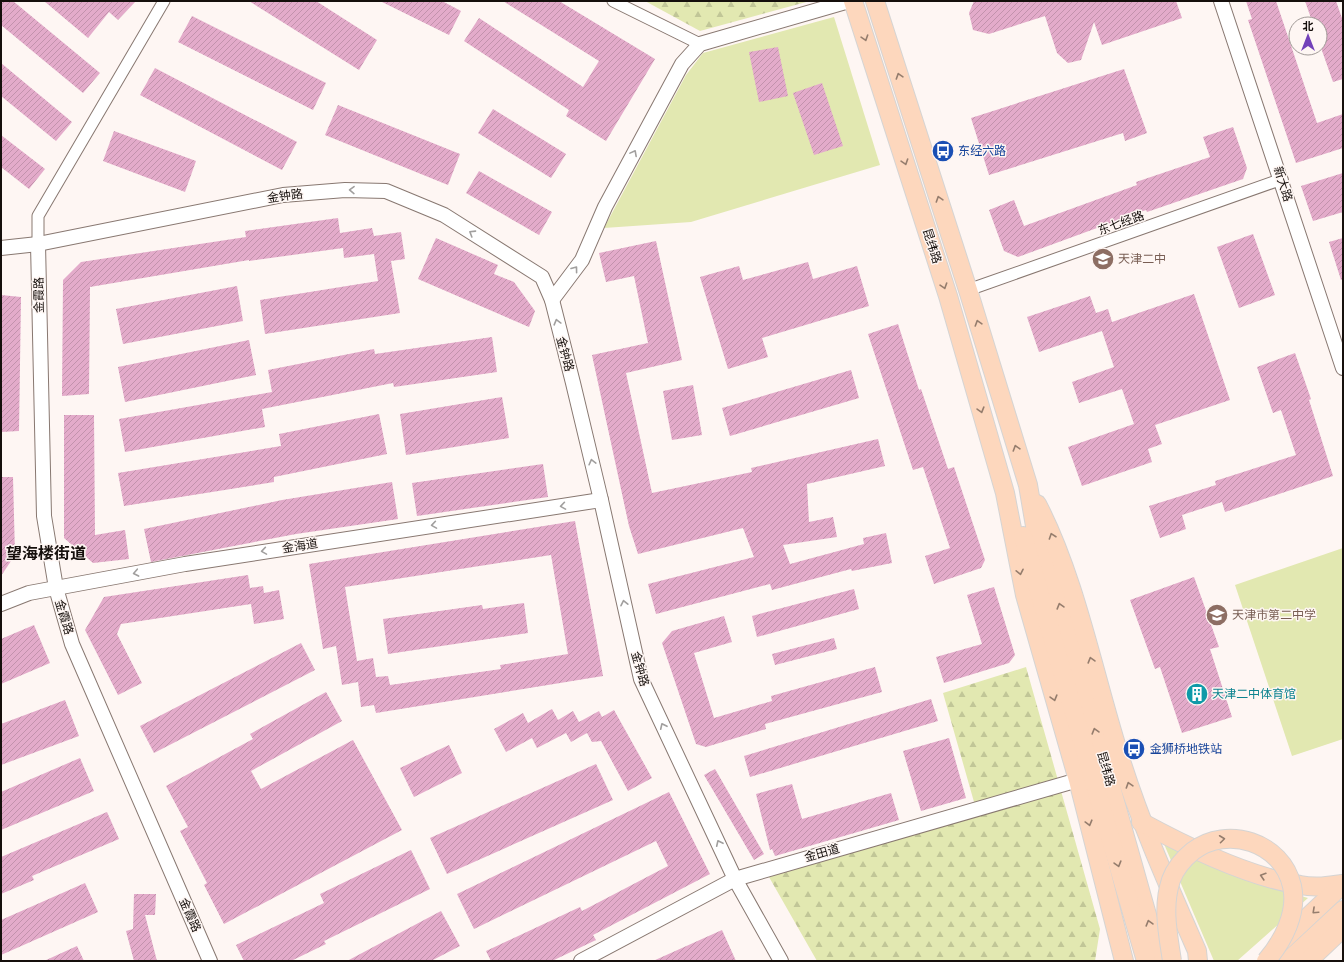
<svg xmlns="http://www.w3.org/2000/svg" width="1344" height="962" viewBox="0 0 1344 962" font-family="Literata,'Noto Sans SC',serif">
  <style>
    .green { fill: #e2e8b1 }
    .forest { fill: url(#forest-firs) }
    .building { fill: url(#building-hatch); fill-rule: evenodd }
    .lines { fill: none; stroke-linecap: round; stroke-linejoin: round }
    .minor-casing { stroke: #887871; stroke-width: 13 }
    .tertiary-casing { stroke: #887871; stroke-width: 16 }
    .primary-casing { stroke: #d5d4d3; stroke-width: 20 }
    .minor { stroke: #fff; stroke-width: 11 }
    .tertiary { stroke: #fff; stroke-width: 14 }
    .primary { stroke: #fdd7bd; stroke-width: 18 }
    .primary-bridge-casing { stroke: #d5d4d3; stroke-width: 20; stroke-linecap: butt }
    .primary-bridge { stroke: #fdd7bd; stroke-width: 18 }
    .oneway { stroke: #957d6d }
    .oneway2 { stroke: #a19f9e }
    .labels { text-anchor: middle; stroke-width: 3; stroke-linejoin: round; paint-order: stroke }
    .transit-label { font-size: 12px; fill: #164399; stroke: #fef6f3; text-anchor: start }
    .street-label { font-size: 12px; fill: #150f0c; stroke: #fef6f3 }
    .education-label { font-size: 12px; fill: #785e54; stroke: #fef6f3; text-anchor: start }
    .culture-label { font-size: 12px; fill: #0d838f; stroke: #fef6f3; text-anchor: start }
    .district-label { font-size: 16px; font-weight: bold; fill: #150f0c; stroke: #fef6f3 }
  </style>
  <defs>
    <pattern id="forest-firs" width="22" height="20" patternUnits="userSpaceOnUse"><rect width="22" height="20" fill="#e2e8b1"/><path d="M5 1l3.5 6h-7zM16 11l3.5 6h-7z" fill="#c1c697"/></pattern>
    <pattern id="building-hatch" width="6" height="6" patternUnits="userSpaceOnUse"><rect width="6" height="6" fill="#e3abca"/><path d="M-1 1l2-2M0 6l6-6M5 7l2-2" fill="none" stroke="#c292ac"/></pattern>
  </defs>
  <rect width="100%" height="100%" fill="#fef6f3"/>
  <g class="green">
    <path d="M 834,17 L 880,165 L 691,222 L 604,228 L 686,75 L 703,53 Z"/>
    <path d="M 1343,548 L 1343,739 L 1292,756 L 1235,585 Z"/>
    <path d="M 1164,844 C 1211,864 1258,885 1308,898 L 1237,961 L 1214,961 Z"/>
  </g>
  <g class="forest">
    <path d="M 645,1 L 810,1 L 700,31 Z"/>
    <path d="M 1026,667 L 1100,929 L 1095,961 L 817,961 L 769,877 L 978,816 L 943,693 Z"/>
  </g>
  <g class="building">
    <path d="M 1,1 L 13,1 L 100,73 L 83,93 L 1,25 Z"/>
    <path d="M 44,1 L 136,1 L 118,20 L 109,12 L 88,38 Z"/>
    <path d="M 249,1 L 316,1 L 377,40 L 359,70 Z"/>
    <path d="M 380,1 L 442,1 L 461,11 L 449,35 Z"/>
    <path d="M 503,1 L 559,1 L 655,59 L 606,141 L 566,116 L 569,110 L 464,41 L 479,18 L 583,87 L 599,61 Z"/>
    <path d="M 974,1 L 1176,1 L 1182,18 L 1102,45 L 1094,22 L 1081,60 L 1068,63 L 1057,53 L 1045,16 L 989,34 L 973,30 L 969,13 Z"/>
    <path d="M 1246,1 L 1276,1 L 1317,123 L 1343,114 L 1343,148 L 1296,163 L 1248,20 L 1252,19 Z"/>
    <path d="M 1305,1 L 1336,1 L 1343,21 L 1343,79 L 1333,82 L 1320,45 L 1320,24 L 1313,24 Z"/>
    <path d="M 192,16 L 326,83 L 313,110 L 178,42 Z"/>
    <path d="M 778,47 L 788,96 L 759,102 L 749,52 Z"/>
    <path d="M 1,63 L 72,122 L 56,141 L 1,96 Z"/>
    <path d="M 155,68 L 297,142 L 282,170 L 140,95 Z"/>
    <path d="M 1124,69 L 1147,133 L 1125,141 L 1123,133 L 989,175 L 971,118 Z"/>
    <path d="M 822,83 L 843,146 L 814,155 L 793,93 Z"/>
    <path d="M 338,105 L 460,154 L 448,185 L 325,135 Z"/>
    <path d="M 493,109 L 566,154 L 551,178 L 478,133 Z"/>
    <path d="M 1233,127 L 1247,168 L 1243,179 L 1147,212 L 1146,210 L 1018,257 L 1004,251 L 989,210 L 1014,200 L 1024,226 L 1137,185 L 1136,182 L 1210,157 L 1203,137 Z"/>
    <path d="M 114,131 L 196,161 L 185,192 L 103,161 Z"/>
    <path d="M 1,135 L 45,169 L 29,189 L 1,167 Z"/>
    <path d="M 479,171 L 552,212 L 539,235 L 466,193 Z"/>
    <path d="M 1343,173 L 1343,212 L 1313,221 L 1301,186 Z"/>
    <path d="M 338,218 L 340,233 L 372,228 L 374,236 L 401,232 L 405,259 L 391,261 L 400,313 L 265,334 L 260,300 L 378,281 L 374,254 L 344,258 L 343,248 L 249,261 L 249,260 L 90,287 L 89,394 L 62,396 L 63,280 L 81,262 L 246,237 L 245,231 Z"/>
    <path d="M 1253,234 L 1275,295 L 1239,308 L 1217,247 Z"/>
    <path d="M 436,238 L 498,265 L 494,274 L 514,282 L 535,311 L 529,327 L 418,279 Z"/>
    <path d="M 1343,238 L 1343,279 L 1341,280 L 1329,242 Z"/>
    <path d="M 656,241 L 682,360 L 626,373 L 652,493 L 752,472 L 751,468 L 878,439 L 885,466 L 807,484 L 809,522 L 833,517 L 837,537 L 783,545 L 790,564 L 864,544 L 863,538 L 886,533 L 892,563 L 852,571 L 851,569 L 772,590 L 770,584 L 656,614 L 648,584 L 754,557 L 743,528 L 638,554 L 629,526 L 592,355 L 648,343 L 634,276 L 606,282 L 599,253 Z"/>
    <path d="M 808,262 L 813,279 L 857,266 L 869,306 L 762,338 L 768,357 L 728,369 L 700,277 L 739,266 L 743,280 Z"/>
    <path d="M 237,286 L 243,321 L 123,344 L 116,309 Z"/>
    <path d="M 1194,294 L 1230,400 L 1155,425 L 1162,444 L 1148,449 L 1152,462 L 1082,486 L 1068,447 L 1134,424 L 1122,389 L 1079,403 L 1072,382 L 1114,367 L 1102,331 L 1039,352 L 1027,317 L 1090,296 L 1096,313 L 1108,309 L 1112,322 Z"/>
    <path d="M 1,295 L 21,297 L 19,431 L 1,432 Z"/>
    <path d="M 898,324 L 919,390 L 921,389 L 948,469 L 954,467 L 985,560 L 981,568 L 934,584 L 925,556 L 950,548 L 923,467 L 913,470 L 868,334 Z"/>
    <path d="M 492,337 L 497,372 L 394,387 L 393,383 L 262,409 L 265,427 L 125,452 L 119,419 L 272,392 L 268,370 L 374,349 L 375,354 Z"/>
    <path d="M 249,340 L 256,375 L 125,402 L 118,367 Z"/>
    <path d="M 1295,353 L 1311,399 L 1309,400 L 1333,476 L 1225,512 L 1222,502 L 1182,515 L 1186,529 L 1160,538 L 1149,506 L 1216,485 L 1215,481 L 1296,455 L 1281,410 L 1273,413 L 1257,367 Z"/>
    <path d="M 851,370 L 859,398 L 730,436 L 722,408 Z"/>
    <path d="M 693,385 L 702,435 L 672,440 L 663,391 Z"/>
    <path d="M 502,397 L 509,438 L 406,455 L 400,414 Z"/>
    <path d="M 379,414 L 387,454 L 274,477 L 274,482 L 124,506 L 118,473 L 281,446 L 279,434 Z"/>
    <path d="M 64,415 L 94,415 L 95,535 L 125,530 L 129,559 L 93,563 L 64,538 Z"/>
    <path d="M 543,464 L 548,497 L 417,516 L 412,483 Z"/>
    <path d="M 1,477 L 13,477 L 15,555 L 1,576 Z"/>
    <path d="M 392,482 L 398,519 L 296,534 L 151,562 L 144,529 L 282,500 Z"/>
    <path d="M 575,521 L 603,676 L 376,713 L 374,705 L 361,707 L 358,682 L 342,685 L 336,646 L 323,649 L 309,564 ZM 551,555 L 568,654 L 500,665 L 501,669 L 390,685 L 388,676 L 376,677 L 373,658 L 357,661 L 345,587 Z"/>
    <path d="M 248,575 L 250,588 L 263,586 L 264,593 L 279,590 L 284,619 L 254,624 L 251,604 L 121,624 L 117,634 L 142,683 L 118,695 L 85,630 L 104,597 Z"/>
    <path d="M 1194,577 L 1219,647 L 1210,649 L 1232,717 L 1182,733 L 1160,667 L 1155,669 L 1130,600 Z"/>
    <path d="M 994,587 L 1015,655 L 1009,663 L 944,683 L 936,657 L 982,644 L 967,595 Z"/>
    <path d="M 854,589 L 859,609 L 757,637 L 752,616 Z"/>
    <path d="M 524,603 L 528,633 L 388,654 L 383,619 L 482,605 L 483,609 Z"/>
    <path d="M 724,616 L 732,642 L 694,653 L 714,718 L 772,701 L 771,696 L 875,667 L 882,692 L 765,724 L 766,729 L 706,747 L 696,744 L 662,643 L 672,631 Z"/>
    <path d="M 34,625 L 50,663 L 1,684 L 1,639 Z"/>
    <path d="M 834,638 L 837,649 L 775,665 L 772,654 Z"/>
    <path d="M 301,643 L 315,670 L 154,753 L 140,726 Z"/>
    <path d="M 326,692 L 342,721 L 251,771 L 261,789 L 353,740 L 402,830 L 224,924 L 204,885 L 207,883 L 180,831 L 188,827 L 166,786 L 253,739 L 250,734 Z"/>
    <path d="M 931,699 L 938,721 L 750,777 L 744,756 Z"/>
    <path d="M 65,700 L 79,736 L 1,765 L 1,724 Z"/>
    <path d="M 552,709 L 558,720 L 573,711 L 579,722 L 599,711 L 602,717 L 614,710 L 652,778 L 628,791 L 601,741 L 592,742 L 587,733 L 571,742 L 566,733 L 537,748 L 532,738 L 506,752 L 494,729 L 523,713 L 528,723 Z"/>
    <path d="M 949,738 L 966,798 L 921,811 L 903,751 Z"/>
    <path d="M 449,745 L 462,773 L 414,797 L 400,768 Z"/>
    <path d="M 80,758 L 94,791 L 1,830 L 1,792 Z"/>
    <path d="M 596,764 L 613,800 L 447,874 L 430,838 Z"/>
    <path d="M 715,769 L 764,854 L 754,860 L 704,775 Z"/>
    <path d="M 792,784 L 802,819 L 891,793 L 899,820 L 775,856 L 772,849 L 770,850 L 756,794 Z"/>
    <path d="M 669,792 L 710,874 L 593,935 L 596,940 L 552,961 L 491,961 L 486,951 L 580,907 L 582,911 L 668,866 L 656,841 L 474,929 L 457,894 Z"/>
    <path d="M 107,812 L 119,839 L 32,876 L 34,880 L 1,894 L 1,857 Z"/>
    <path d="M 411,850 L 430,889 L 324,941 L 326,944 L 291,961 L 244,961 L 236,945 L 324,903 L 320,894 Z"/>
    <path d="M 85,883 L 98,912 L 1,955 L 1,920 Z"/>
    <path d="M 134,894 L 156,894 L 155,915 L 145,915 L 157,961 L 134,961 L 126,931 L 133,929 Z"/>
    <path d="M 441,911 L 460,946 L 431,961 L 347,961 Z"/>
    <path d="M 722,930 L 736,961 L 653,961 Z"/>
    <path d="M 77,946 L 84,961 L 44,961 Z"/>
  </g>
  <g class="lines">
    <g class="minor-casing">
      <g id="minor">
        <path d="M 613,1 L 700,44"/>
        <path d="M 38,244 L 38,216 L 164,1"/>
        <path d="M 968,290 L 1282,179"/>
      </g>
    </g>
    <g class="tertiary-casing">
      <g id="tertiary">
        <path d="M 1221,1 L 1343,368"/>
        <path d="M 38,244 L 44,516 L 56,588 L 72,644 L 210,961"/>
        <path d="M 1,248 L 38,244 L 283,195 L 345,190 L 386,191 L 444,215 L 542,277 L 552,300 L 573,383 L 601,500 L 641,679 L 735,879 L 781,961"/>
        <path d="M 552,300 L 582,260 L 605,207 L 682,64 L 700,44 L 849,1"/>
        <path d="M 1,604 L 29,593 L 185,564 L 601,500"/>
        <path d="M 581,961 L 735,879 L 1078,780"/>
      </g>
    </g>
    <g class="primary-casing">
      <g id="primary">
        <path d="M 853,1 L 948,296 L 1005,493 L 1025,595 L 1078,780 L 1124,961"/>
        <path d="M 875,1 L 968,290 L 1028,485 L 1035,526 L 1052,578 L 1160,961"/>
        <path d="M 1037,504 C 1075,577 1093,671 1118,751 C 1139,820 1168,885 1197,951 L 1198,961"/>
        <path d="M 1023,536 L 1146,961"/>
        <path d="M 1141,822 C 1187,847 1249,877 1300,885 C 1315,888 1329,886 1343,884"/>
        <path d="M 1278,945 L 1343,884"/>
        <path d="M 1288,961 L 1343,910"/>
        <path d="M 1308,961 L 1343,928"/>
      </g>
    </g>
    <use href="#minor" class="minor"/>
    <use href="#tertiary" class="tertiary"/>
    <use href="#primary" class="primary"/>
    <g class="primary-bridge-casing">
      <path id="primary-bridge" d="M 1172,961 C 1168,934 1162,907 1171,880 C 1175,869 1183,859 1193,851 C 1227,825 1282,842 1292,886 C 1298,913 1283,941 1266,961"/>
    </g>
    <use href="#primary-bridge" class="primary-bridge"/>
  </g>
  <defs><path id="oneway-chevron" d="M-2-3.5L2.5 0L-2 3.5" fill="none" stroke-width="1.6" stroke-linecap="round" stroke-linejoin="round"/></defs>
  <g class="oneway">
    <use href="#oneway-chevron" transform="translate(865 38) rotate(72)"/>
    <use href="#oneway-chevron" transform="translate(899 76) rotate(-108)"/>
    <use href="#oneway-chevron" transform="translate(905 162) rotate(72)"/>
    <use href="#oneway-chevron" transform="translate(939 199) rotate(-108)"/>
    <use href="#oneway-chevron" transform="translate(944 286) rotate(72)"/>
    <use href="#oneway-chevron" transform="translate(978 323) rotate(-107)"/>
    <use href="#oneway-chevron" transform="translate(981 410) rotate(74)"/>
    <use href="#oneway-chevron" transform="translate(1016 448) rotate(-107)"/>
    <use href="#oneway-chevron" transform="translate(1052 536) rotate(-109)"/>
    <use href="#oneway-chevron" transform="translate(1020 572) rotate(78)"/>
    <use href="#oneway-chevron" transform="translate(1060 606) rotate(-106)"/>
    <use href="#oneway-chevron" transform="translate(1091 660) rotate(-106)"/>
    <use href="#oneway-chevron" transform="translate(1054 698) rotate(74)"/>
    <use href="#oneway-chevron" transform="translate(1095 731) rotate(-106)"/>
    <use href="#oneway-chevron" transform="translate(1129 785) rotate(-108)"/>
    <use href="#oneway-chevron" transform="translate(1089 823) rotate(75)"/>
    <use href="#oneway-chevron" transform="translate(1222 839) rotate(-7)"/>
    <use href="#oneway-chevron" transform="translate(1118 864) rotate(74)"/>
    <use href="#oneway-chevron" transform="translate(1263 876) rotate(-163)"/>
    <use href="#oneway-chevron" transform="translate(1315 911) rotate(137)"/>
    <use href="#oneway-chevron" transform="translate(1149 923) rotate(-106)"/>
  </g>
  <g class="oneway2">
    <use href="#oneway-chevron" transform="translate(634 153) rotate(-62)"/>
    <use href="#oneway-chevron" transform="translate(352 190) rotate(-179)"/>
    <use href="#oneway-chevron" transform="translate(472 233) rotate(-148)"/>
    <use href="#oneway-chevron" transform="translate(575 269) rotate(-53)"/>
    <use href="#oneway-chevron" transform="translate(557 322) rotate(-105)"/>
    <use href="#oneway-chevron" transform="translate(592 462) rotate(-104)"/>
    <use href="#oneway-chevron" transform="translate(563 506) rotate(171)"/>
    <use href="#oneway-chevron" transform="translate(434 525) rotate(171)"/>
    <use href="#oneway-chevron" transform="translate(264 551) rotate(171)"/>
    <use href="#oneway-chevron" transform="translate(136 573) rotate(169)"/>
    <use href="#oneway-chevron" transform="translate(624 603) rotate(-102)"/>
    <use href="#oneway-chevron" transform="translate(663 726) rotate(-115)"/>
    <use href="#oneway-chevron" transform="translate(719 843) rotate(-115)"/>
  </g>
  <defs>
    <g id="bus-disc" transform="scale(1.15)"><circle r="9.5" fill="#1a4fb4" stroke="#fef6f3"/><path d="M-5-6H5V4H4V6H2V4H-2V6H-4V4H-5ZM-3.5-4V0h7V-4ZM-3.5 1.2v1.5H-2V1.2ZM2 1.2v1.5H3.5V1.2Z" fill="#fff"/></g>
    <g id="school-disc" transform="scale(1.15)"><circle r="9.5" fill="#8d6e63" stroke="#fef6f3"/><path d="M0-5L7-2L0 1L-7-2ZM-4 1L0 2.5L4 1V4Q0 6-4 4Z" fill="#fff"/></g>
    <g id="building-disc" transform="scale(1.15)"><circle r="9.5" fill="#0f9aa8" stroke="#fef6f3"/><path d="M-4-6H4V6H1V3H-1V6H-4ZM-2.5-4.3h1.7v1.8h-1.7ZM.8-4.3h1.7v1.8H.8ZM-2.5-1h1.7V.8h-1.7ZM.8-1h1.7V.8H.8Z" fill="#fff"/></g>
  </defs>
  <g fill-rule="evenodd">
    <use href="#bus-disc" x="943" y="151"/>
    <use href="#school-disc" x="1103" y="259"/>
    <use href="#school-disc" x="1217" y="615"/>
    <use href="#building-disc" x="1197" y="694"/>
    <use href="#bus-disc" x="1134" y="749"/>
  </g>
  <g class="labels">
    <g class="transit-label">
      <text x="958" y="155">东经六路</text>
      <text x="1150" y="753">金狮桥地铁站</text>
    </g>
    <g class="street-label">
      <text transform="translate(1283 184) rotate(72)" y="4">新大路</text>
      <text transform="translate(285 196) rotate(-8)" y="4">金钟路</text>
      <text transform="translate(1121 223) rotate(-20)" y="4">东七经路</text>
      <text transform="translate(932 246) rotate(72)" y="4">昆纬路</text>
      <text transform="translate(39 295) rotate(-91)" y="4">金霞路</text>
      <text transform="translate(565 354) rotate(75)" y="4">金钟路</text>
      <text transform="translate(300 546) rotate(-9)" y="4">金海道</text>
      <text transform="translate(64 617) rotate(73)" y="4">金霞路</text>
      <text transform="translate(640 669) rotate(74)" y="4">金钟路</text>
      <text transform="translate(1106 769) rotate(74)" y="4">昆纬路</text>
      <text transform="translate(822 853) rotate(-16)" y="4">金田道</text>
      <text transform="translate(190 915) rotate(66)" y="4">金霞路</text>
    </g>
    <g class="education-label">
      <text x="1118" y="263">天津二中</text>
      <text x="1232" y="619">天津市第二中学</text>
    </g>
    <g class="culture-label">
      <text x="1212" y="698">天津二中体育馆</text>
    </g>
    <g class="district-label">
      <text x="46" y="559">望海楼街道</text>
    </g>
  </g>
  <rect width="1344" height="962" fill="none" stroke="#150f0c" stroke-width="4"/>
  <g transform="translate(1308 36)"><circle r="19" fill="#fef6f3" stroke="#a19a97"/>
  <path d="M0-3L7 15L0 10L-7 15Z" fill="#7241b9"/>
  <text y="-6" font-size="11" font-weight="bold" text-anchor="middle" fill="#150f0c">北</text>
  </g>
</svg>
